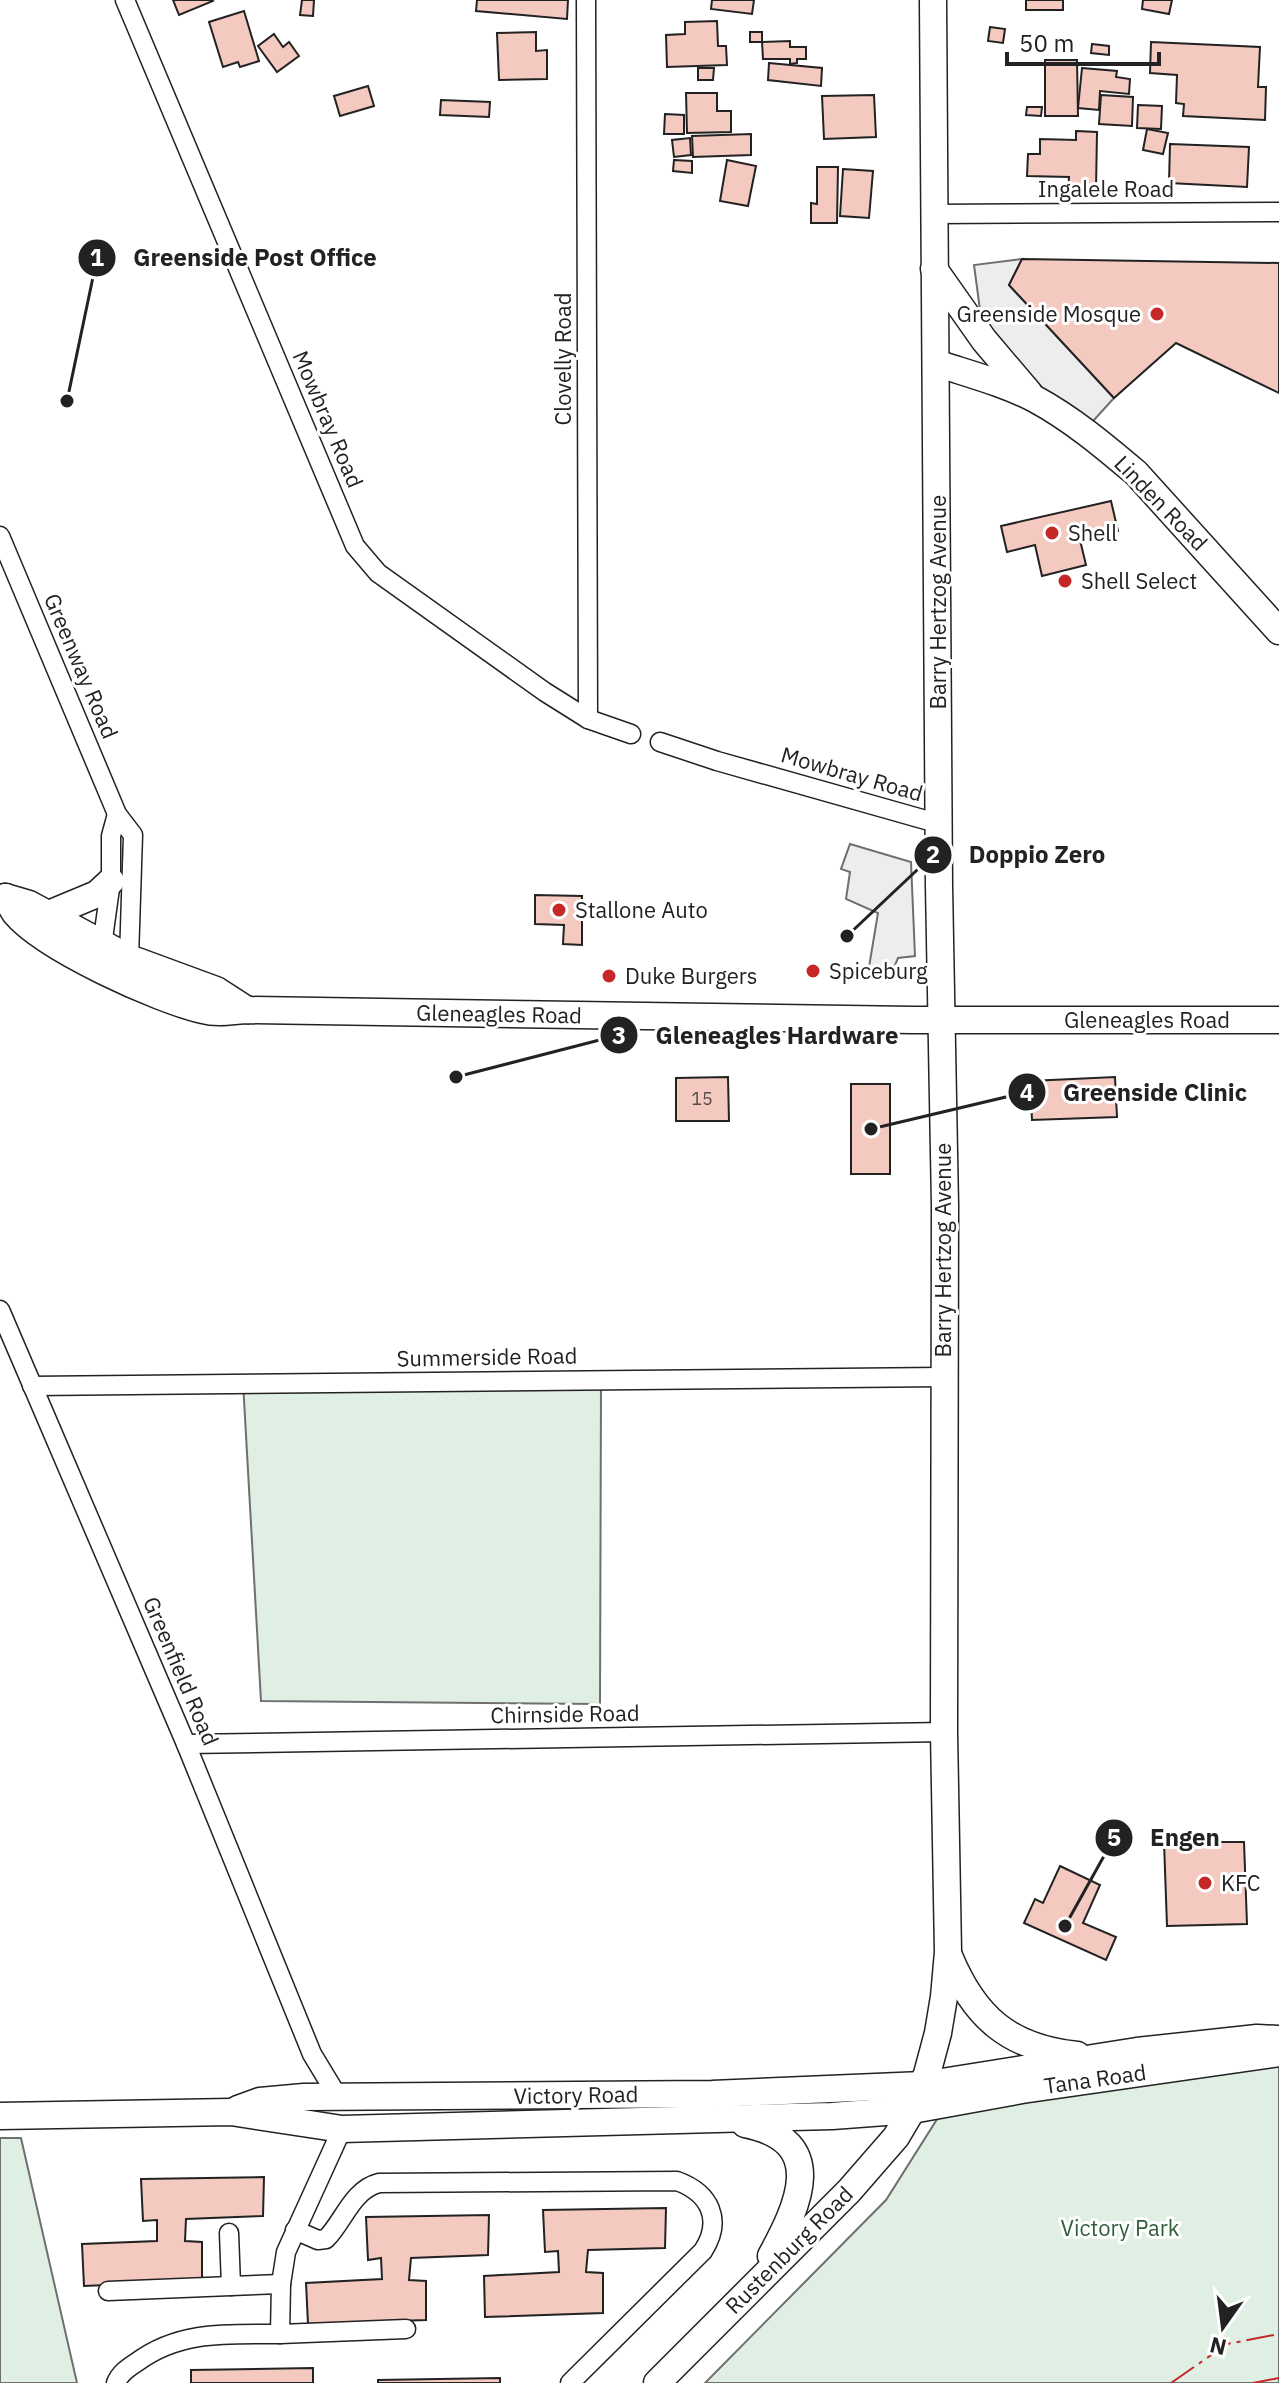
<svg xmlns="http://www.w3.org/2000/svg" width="1279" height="2383" viewBox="0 0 1279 2383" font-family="'IBM Plex Sans',sans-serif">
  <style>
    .green { fill: #e0efe3; stroke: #6f6f6f; stroke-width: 2 }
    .parking { fill: #ededed; stroke: #6f6f6f; stroke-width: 2 }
    .building { fill: #f3c9c0; stroke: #222; stroke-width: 2 }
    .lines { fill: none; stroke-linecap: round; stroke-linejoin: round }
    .street-casing { stroke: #222; stroke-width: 21 }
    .secondary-casing { stroke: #222; stroke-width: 29 }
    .street { stroke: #fff; stroke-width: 18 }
    .secondary { stroke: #fff; stroke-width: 26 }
    .power { stroke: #c62828; stroke-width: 2; stroke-dasharray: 28 6 4 6; stroke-linecap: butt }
    .poi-dot { fill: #c62828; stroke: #fff; stroke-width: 3 }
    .labels { text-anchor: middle; stroke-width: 6; stroke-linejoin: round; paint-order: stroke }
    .number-label { font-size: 18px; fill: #564c4a }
    .street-label { font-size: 22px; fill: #222; stroke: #fff }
    .poi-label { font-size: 22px; fill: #222; stroke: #fff; text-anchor: start }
    .park-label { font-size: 22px; fill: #2f5e38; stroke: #fff }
    .leader { fill: none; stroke: #222; stroke-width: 3 }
    .callout-dot { fill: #222; stroke: #fff; stroke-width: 3 }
    .mark-label { font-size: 24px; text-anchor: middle; font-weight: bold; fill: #fff }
    .callout-label { font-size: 24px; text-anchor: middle; font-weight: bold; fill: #222; stroke: #fff; stroke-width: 6; stroke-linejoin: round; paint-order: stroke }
  </style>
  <rect width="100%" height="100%" fill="#fff"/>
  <g class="green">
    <path d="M 243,1382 L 601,1386 L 600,1704 L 261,1701 Z"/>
    <path d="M 1279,2051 L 1279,2383 L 705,2383 L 886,2200 L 953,2094 Z"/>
    <path d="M 0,2138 L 21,2138 L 77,2383 L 0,2383 Z"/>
  </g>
  <g class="parking">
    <path d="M 1022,259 L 1009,285 L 1114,398 L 1084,431 L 984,340 L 974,265 Z"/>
    <path d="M 850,844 L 911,862 L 915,956 L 898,958 L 890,977 L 868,973 L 878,913 L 846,899 L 850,872 L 841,869 Z"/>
  </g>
  <g class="building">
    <path d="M 173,0 L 212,0 L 213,1 L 179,15 Z"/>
    <path d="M 302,0 L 314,0 L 313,16 L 300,15 Z"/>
    <path d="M 477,0 L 568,0 L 567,19 L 476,11 Z"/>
    <path d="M 712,0 L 754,0 L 752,14 L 711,9 Z"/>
    <rect x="1026" y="0" width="37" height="10"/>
    <path d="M 1143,0 L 1172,0 L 1169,14 L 1142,9 Z"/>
    <path d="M 244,11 L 259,61 L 240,67 L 238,62 L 223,67 L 209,22 Z"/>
    <path d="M 717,21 L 718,46 L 726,46 L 727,65 L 667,67 L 666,35 L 685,34 L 685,22 Z"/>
    <path d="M 990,27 L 1005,29 L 1003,43 L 988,41 Z"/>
    <path d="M 536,32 L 536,51 L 547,50 L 547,79 L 499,80 L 497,33 Z"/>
    <rect x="750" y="32" width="12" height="10"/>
    <path d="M 274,34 L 283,47 L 289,42 L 299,56 L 277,72 L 258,46 Z"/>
    <path d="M 790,41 L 790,47 L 806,47 L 806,59 L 797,59 L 797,63 L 790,64 L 790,59 L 763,59 L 762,42 Z"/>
    <path d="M 1151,42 L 1260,47 L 1258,87 L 1266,87 L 1265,120 L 1183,116 L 1184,104 L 1176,103 L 1177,75 L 1150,73 Z"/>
    <path d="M 1092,44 L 1109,46 L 1109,55 L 1091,53 Z"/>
    <path d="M 1045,60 L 1077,60 L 1078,116 L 1045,116 Z"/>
    <path d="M 769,63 L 822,68 L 821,86 L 768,80 Z"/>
    <path d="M 698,68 L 714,68 L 713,80 L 698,80 Z"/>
    <path d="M 1082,68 L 1117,71 L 1116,77 L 1130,79 L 1129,94 L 1100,91 L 1099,110 L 1078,108 Z"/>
    <path d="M 368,86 L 374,106 L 340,116 L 334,96 Z"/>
    <path d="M 686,93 L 717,93 L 717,111 L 731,111 L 731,132 L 687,133 Z"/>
    <path d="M 874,95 L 876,137 L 824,139 L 822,96 Z"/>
    <path d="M 1101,95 L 1133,97 L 1132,126 L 1099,124 Z"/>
    <path d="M 441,100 L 490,102 L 489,117 L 440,115 Z"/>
    <path d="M 1138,105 L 1162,106 L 1161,129 L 1137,128 Z"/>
    <path d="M 1027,107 L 1042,107 L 1041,116 L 1026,115 Z"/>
    <path d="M 665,114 L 684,115 L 684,134 L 664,134 Z"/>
    <path d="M 1147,129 L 1168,133 L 1163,154 L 1143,150 Z"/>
    <path d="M 1076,131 L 1097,132 L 1096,190 L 1068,189 L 1069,177 L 1027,176 L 1028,154 L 1040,154 L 1040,139 L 1076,140 Z"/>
    <path d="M 751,134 L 751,155 L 693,157 L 692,136 Z"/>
    <path d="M 690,138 L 691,155 L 674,157 L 672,140 Z"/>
    <path d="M 1170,144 L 1249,147 L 1247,187 L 1169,183 Z"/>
    <path d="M 674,160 L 692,161 L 692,173 L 673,171 Z"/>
    <path d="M 727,160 L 756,166 L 748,206 L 720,201 Z"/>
    <path d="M 817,167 L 838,167 L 837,223 L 811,223 L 811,203 L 817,204 Z"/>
    <path d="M 843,169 L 873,171 L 869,218 L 840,216 Z"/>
    <path d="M 1022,259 L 1279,263 L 1279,393 L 1176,343 L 1114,398 L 1009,285 Z"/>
    <path d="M 1111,501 L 1118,531 L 1080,540 L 1086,565 L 1042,576 L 1035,545 L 1007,552 L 1001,526 Z"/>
    <path d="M 535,895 L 582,896 L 582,945 L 563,944 L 564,925 L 535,924 Z"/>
    <path d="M 728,1077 L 729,1121 L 676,1121 L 676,1078 Z"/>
    <path d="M 1115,1077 L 1117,1117 L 1032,1120 L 1030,1081 Z"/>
    <rect x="851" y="1084" width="39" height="90"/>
    <path d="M 1164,1842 L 1244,1842 L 1247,1924 L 1167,1926 Z"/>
    <path d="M 1060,1866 L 1100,1885 L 1083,1923 L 1116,1937 L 1106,1960 L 1024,1923 L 1035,1899 L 1043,1903 Z"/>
    <path d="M 264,2177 L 263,2216 L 186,2219 L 185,2241 L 202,2242 L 202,2281 L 84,2286 L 82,2244 L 157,2241 L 157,2220 L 143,2221 L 141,2179 Z"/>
    <path d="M 666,2208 L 665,2248 L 588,2250 L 586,2272 L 603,2273 L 603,2313 L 485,2317 L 484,2276 L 559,2272 L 558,2251 L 545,2252 L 543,2210 Z"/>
    <path d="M 489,2215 L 488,2255 L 411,2258 L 409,2280 L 426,2281 L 426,2320 L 308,2324 L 306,2283 L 382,2279 L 381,2258 L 368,2260 L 366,2217 Z"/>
    <path d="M 313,2368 L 313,2383 L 191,2383 L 191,2370 Z"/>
    <path d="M 500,2378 L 500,2383 L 378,2383 L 378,2380 Z"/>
  </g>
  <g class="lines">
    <g class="street-casing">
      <g id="street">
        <path d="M 125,0 L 355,546 L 378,573 L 545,692 L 588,719 L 631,734"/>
        <path d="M 586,0 L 588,719"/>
        <path d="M 933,214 L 1279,212"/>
        <path d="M 0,536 L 117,814 L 133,835 L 129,958 L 127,966"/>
        <path d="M 660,742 L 717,761 L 940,824"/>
        <path d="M 101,953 L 111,881 L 111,836 L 117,814"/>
        <path d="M 0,1310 L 186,1744 L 312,2054 L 338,2097"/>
        <path d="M 32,1386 L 943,1377"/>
        <path d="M 186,1744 L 944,1732"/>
        <path d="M 295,2230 L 318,2240 L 326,2239 C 344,2221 352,2190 379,2183 L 677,2181 C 710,2193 723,2220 703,2251 L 570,2383"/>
        <path d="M 229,2233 L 231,2286"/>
        <path d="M 108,2291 L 281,2284"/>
        <path d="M 280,2334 L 406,2329"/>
        <path d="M 116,2383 C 120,2373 128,2368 137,2362 C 180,2330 229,2334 280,2334 L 281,2284 L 286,2252 L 342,2129"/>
      </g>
    </g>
    <g class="secondary-casing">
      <g id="secondary">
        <path d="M 934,269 L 984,340 L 1029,393"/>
        <path d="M 936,363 C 969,374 1004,383 1035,399 C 1072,419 1104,446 1136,473 L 1279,631"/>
        <path d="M 5,897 L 29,904 L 129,958 L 216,990 L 247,1010"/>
        <path d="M 6,897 C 9,902 12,909 15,913 C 44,948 158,1000 203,1010 C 217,1014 232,1011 247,1010 L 913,1020 L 1279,1020"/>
        <path d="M 49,914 L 97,894 L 111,881"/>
        <path d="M 949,1956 C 974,2017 1009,2048 1077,2055"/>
        <path d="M 238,2109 L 260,2101 L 304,2097 L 712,2094 L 923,2085 L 1137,2051 L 1257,2038 L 1279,2039"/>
        <path d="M 0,2116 L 231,2112 L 342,2129 L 832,2116 L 912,2110 L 1022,2090 L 1279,2053"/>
        <path d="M 745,2124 C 830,2141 798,2206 771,2256"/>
        <path d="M 657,2383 L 849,2191 L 896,2137 L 912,2110 L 927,2074 L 938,2033 L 944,1997 L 948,1952 L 944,1732 L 945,1206 L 939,886 L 933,0"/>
      </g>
    </g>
    <use href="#street" class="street"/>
    <use href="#secondary" class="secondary"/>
    <g class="power">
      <path d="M 1171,2383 L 1227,2344 L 1279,2334"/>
      <path d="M 1253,2383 L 1279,2378"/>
    </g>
  </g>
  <g class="poi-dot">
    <circle cx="1157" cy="314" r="8"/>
    <circle cx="1052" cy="533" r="8"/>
    <circle cx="1065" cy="581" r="8"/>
    <circle cx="559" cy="910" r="8"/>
    <circle cx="813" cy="971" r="8"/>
    <circle cx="609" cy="976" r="8"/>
    <circle cx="1205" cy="1883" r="8"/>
  </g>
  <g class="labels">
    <g class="number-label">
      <text x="702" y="1105">15</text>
    </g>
    <g class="street-label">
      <text x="1106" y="197">Ingalele Road</text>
      <text transform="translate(563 359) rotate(-90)" y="8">Clovelly Road</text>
      <text transform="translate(328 419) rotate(67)" y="8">Mowbray Road</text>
      <text transform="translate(1161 503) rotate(46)" y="8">Linden Road</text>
      <text transform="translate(938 602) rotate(-90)" y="8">Barry Hertzog Avenue</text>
      <text transform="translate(81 666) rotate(67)" y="8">Greenway Road</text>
      <text transform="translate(852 774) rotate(16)" y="8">Mowbray Road</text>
      <text transform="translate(499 1014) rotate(1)" y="8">Gleneagles Road</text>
      <text x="1147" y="1028">Gleneagles Road</text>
      <text transform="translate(943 1250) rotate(-90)" y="8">Barry Hertzog Avenue</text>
      <text transform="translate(487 1357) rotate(-1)" y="8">Summerside Road</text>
      <text transform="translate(181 1671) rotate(67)" y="8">Greenfield Road</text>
      <text transform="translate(565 1714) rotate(-1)" y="8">Chirnside Road</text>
      <text transform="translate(1095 2079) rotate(-8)" y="8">Tana Road</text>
      <text transform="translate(576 2095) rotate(-1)" y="8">Victory Road</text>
      <text transform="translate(789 2250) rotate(-45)" y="8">Rustenburg Road</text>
    </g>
    <g class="poi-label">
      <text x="1141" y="322" text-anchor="end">Greenside Mosque</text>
      <text x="1068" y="541">Shell</text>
      <text x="1081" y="589">Shell Select</text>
      <text x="575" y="918">Stallone Auto</text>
      <text x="829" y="979">Spiceburg</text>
      <text x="625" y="984">Duke Burgers</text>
      <text x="1221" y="1891">KFC</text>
    </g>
    <g class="park-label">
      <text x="1120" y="2236">Victory Park</text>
    </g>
  </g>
  <path class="leader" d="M67 401L97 258M847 936L933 855M456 1077L619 1035M871 1129L1027 1092M1065 1926L1114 1838"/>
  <g class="callout-dot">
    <circle cx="67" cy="401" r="8"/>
    <circle cx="847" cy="936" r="8"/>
    <circle cx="456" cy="1077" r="8"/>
    <circle cx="871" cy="1129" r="8"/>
    <circle cx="1065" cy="1926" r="8"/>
    <circle cx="97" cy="258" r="20"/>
    <circle cx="933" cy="855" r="20"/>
    <circle cx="619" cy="1035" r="20"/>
    <circle cx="1027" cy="1092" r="20"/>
    <circle cx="1114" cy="1838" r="20"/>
  </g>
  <g class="mark-label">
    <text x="97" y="266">1</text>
    <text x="933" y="863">2</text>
    <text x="619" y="1044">3</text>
    <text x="1027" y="1101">4</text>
    <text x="1114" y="1846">5</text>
  </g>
  <g class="callout-label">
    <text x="255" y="266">Greenside Post Office</text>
    <text x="1037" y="863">Doppio Zero</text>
    <text x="777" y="1044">Gleneagles Hardware</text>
    <text x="1155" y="1101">Greenside Clinic</text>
    <text x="1185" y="1846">Engen</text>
  </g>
  <g transform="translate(1223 2327) rotate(194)" stroke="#ffffff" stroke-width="6" paint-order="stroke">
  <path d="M0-6L14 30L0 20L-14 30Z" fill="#222222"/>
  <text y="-12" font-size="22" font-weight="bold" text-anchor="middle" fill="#222222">N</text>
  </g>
  <path d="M1007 52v12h152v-12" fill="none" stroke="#222222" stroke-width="4"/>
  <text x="1019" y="52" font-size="24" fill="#222222" stroke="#ffffff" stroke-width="6" paint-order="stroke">50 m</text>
</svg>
